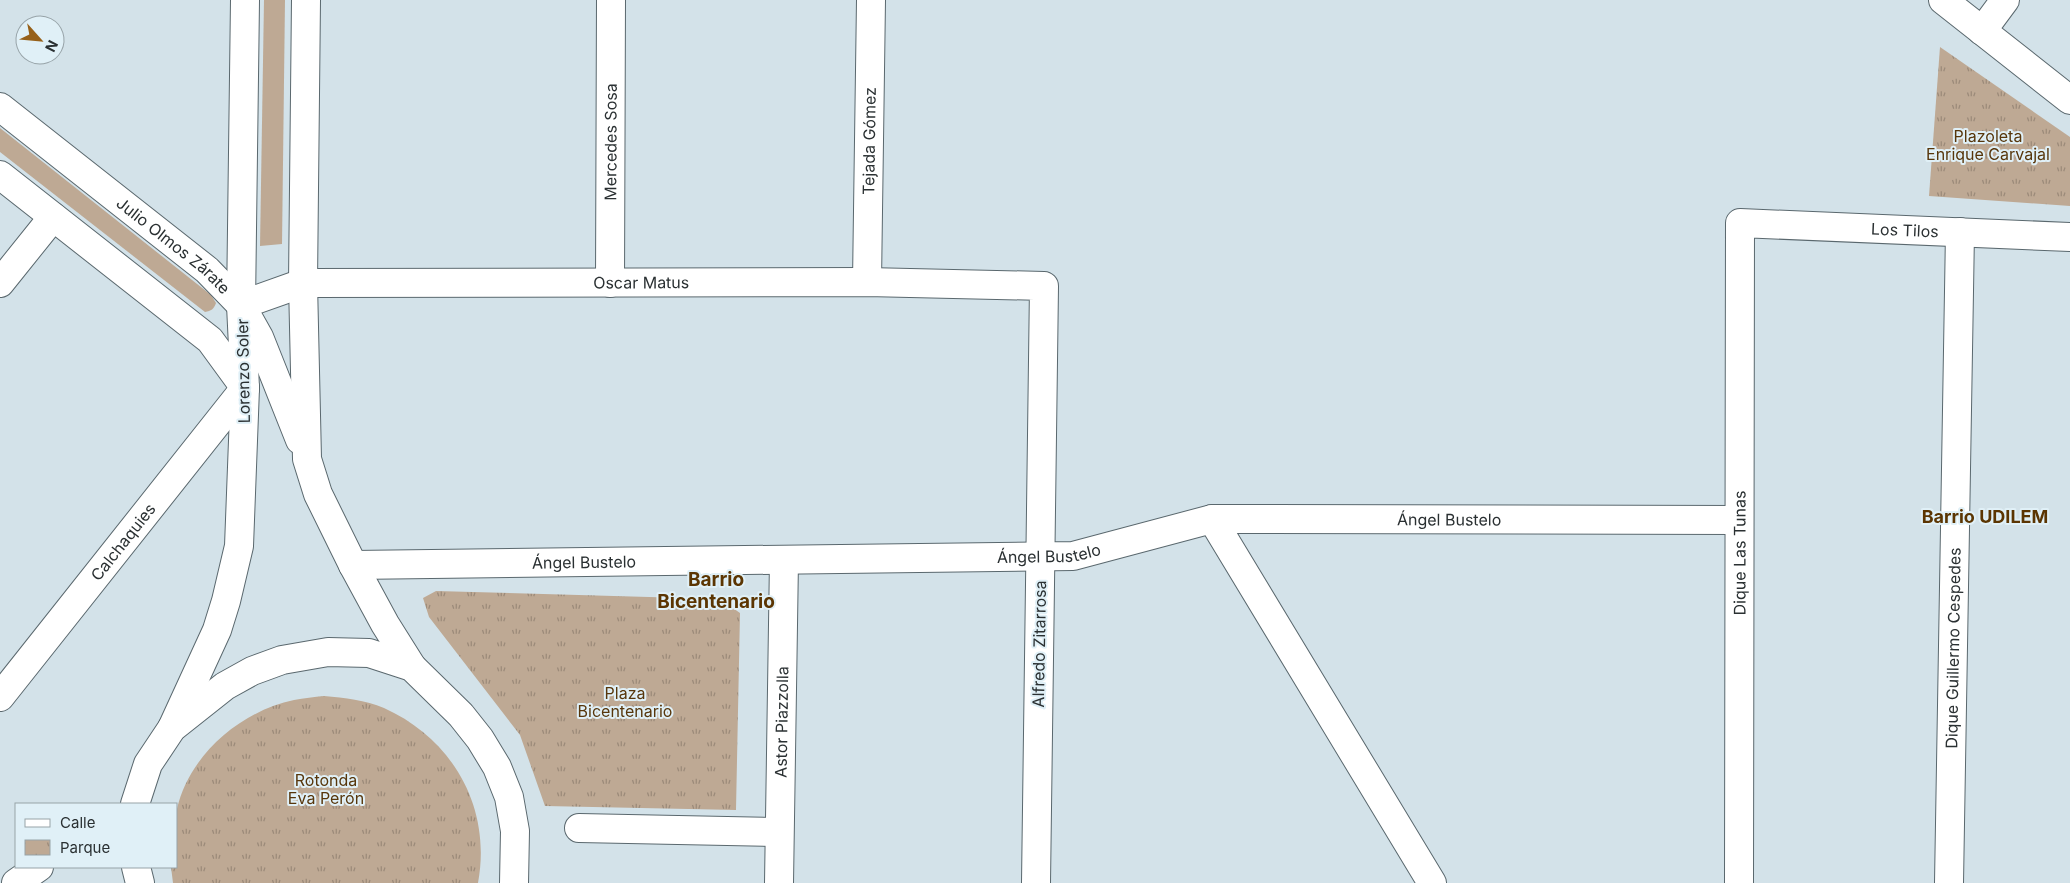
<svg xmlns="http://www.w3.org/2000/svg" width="2070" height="883" viewBox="0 0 2070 883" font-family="Inter,sans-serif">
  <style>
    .grass { fill: #bea994 }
    .park { fill: url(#park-tufts) }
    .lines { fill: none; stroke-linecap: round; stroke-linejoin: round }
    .minor-casing { stroke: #5a686e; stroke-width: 30 }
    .minor { stroke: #fff; stroke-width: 28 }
    .labels { text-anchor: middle; stroke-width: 4; stroke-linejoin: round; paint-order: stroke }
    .park-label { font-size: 16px; fill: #57360b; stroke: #e0f0f7 }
    .street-label { font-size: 16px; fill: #2a3032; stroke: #e0f0f7 }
    .neighbourhood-label { font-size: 18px; font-weight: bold; fill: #5b3502; stroke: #e0f0f7 }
    .quarter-label { font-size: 19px; font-weight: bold; fill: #5b3502; stroke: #e0f0f7 }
  </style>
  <defs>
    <pattern id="park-tufts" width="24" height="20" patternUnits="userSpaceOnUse" patternTransform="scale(1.25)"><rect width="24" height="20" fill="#bea994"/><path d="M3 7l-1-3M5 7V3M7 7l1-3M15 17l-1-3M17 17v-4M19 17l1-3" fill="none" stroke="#9b8a79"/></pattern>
  </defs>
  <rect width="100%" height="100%" fill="#d3e2e9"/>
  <g class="grass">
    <path d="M 264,0 L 285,0 L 282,244 L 260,246 Z"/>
    <path d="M 0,128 L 211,295 L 216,303 C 214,309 211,311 205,312 L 0,152 Z"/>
  </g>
  <g class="park">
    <path d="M 1940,47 L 2070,137 L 2070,206 L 1929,196 Z"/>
    <path d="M 436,591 L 720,599 L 740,613 L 736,810 L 545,806 L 520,735 L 429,617 L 423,598 Z"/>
    <path d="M 324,696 C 345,698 365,700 384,708 C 453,739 492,808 478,883 L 173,883 L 171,867 L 176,867 C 176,850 173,825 177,809 C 189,755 241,711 294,700 C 304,698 314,697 324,696 Z"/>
  </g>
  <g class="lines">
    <g class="minor-casing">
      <g id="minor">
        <path d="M 306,0 L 303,283 L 307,459 L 318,494 L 353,565 L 385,624 L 412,667"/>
        <path d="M 1943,0 L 2070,100"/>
        <path d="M 1982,31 L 2005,0"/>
        <path id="s1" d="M 0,107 L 207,270 L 241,305 L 259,337 L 300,440"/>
        <path d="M 0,175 L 210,340 L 245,388"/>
        <path id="s2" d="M 867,282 L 871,0"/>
        <path d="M 0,283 L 53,217"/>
        <path id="s3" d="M 610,283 L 611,0"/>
        <path id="s4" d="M 241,305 L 303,283 L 867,282 L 1044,286 L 1036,883"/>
        <path d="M 1212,519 L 1432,883"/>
        <path id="s5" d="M 353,565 L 1073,556 L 1212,519 L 1739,520"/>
        <path id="s6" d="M 0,697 L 245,388"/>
        <path d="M 172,728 L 217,630 L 226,601 L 239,546 L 245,388 L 241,305 L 245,0"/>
        <path d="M 135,804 L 148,764 L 172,728 L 225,686 L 252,671 L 282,660 L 328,652 L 369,653 L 412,667 L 461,715 L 480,739 L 497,767 L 509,797 L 515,831 L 514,883"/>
        <path d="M 579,828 L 779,832"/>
        <path d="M 136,867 L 140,883"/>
        <path d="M 16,883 L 39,867"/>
        <path id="s7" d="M 779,883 L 784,560"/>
        <path id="s8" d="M 1739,883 L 1740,223 L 2070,237"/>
        <path id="s9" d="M 1949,883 L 1960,232"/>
      </g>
    </g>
    <use href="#minor" class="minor"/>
  </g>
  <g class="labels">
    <g class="park-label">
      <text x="1988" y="142">Plazoleta<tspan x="1988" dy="18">Enrique Carvajal</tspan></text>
      <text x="625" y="699">Plaza<tspan x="625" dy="18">Bicentenario</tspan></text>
      <text x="326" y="786">Rotonda<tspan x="326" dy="18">Eva Perón</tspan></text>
    </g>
    <g class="street-label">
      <text dy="6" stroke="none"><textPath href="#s3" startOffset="141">Mercedes Sosa</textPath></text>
      <text dy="6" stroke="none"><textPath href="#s2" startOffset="141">Tejada Gómez</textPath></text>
      <text dy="6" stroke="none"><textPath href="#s8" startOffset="825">Los Tilos</textPath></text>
      <text dy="6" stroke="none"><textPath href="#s1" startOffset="222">Julio Olmos Zárate</textPath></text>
      <text dy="6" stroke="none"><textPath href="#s4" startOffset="404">Oscar Matus</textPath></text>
      <text transform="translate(243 371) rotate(-91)" y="6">Lorenzo Soler</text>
      <text dy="6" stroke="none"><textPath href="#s5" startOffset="1101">Ángel Bustelo</textPath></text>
      <text dy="6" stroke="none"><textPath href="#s6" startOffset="198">Calchaquies</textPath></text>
      <text dy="6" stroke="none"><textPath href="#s5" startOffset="696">Ángel Bustelo</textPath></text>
      <text dy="6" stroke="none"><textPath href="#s8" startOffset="330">Dique Las Tunas</textPath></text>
      <text dy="6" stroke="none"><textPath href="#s5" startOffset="231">Ángel Bustelo</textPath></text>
      <text transform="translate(1039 644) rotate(-89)" y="6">Alfredo Zitarrosa</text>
      <text dy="6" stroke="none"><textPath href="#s9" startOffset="235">Dique Guillermo Cespedes</textPath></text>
      <text dy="6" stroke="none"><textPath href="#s7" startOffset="161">Astor Piazzolla</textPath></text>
    </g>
    <g class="neighbourhood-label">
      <text x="1985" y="523">Barrio UDILEM</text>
    </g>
    <g class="quarter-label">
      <text x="716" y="586">Barrio<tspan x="716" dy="22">Bicentenario</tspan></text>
    </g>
  </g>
  <rect x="15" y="803" width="162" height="65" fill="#e0f0f7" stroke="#97a3a8"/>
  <rect x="25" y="819" width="25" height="8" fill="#ffffff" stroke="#97a3a8"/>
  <text x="60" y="828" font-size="15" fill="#2a3032">Calle</text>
  <rect x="25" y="840" width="25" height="15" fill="url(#park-tufts)" stroke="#97a3a8"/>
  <text x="60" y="853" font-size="15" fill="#2a3032">Parque</text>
  <g transform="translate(40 40) rotate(117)"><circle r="24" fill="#e0f0f7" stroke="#97a3a8"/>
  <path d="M0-4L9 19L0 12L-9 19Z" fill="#966019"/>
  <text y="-8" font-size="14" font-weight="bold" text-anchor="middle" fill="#2a3032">N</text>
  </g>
</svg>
